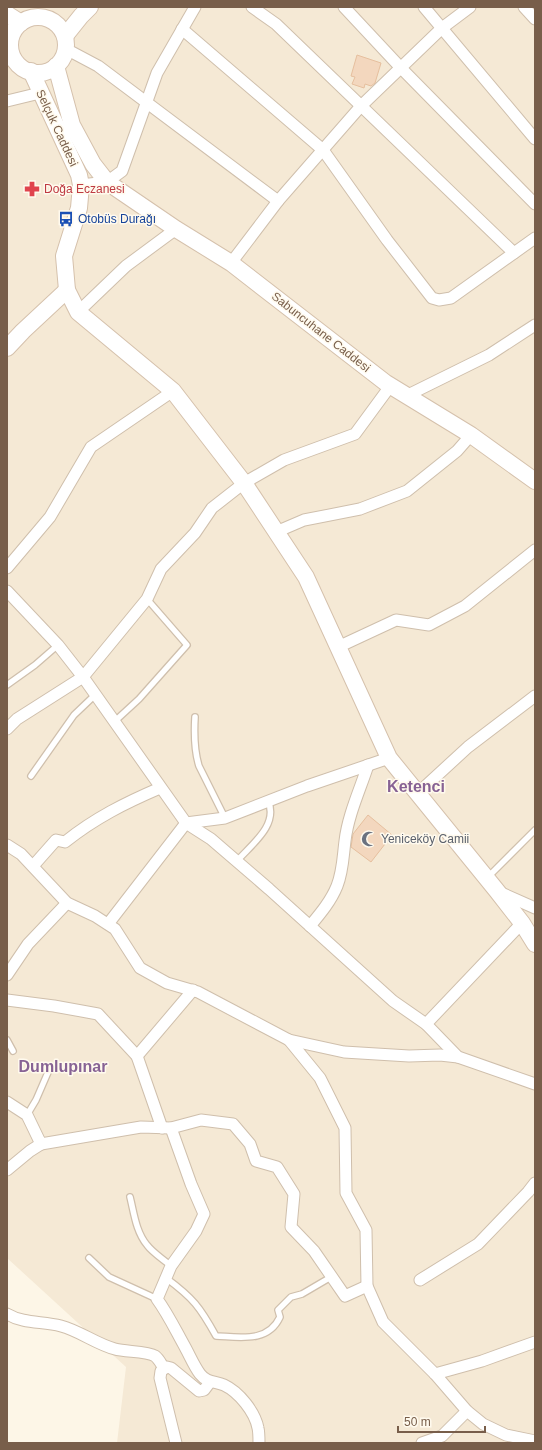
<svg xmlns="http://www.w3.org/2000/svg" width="542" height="1450" viewBox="0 0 542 1450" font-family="Arial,sans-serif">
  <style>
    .residential { fill: #f5e9d5 }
    .building { fill: #f3d7be; stroke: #e6bf9e }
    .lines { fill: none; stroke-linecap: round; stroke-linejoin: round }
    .lane-casing { stroke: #cfbfac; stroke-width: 8 }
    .street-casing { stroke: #cfbfac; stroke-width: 13 }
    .secondary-casing { stroke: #d5c1ac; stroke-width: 18 }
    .lane { stroke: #fff; stroke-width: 5.5 }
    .street { stroke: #fff; stroke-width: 11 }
    .secondary { stroke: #fff; stroke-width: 16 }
    .labels { text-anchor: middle; stroke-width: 3; stroke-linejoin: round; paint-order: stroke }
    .street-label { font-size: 12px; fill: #785e4a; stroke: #fffaee }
    .health-label { font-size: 12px; fill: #be3a42; stroke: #fffaee; text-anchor: start }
    .transit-label { font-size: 12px; fill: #164399; stroke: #fffaee; text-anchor: start }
    .worship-label { font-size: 12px; fill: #5b616d; stroke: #fffaee; text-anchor: start }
    .district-label { font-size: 16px; font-weight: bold; fill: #876294; stroke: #fffaee }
  </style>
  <rect width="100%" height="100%" fill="#fdf6e7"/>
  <path class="residential" d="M 7,7 L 535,7 L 535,1443 L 117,1443 L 126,1367 L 7,1258 Z"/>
  <g class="building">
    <path d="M 357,55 L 381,63 L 375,83 L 371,86 L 365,84 L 364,88 L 352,84 L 355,77 L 351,76 Z"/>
    <path d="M 368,815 L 392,835 L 371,862 L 351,847 L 353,834 Z"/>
  </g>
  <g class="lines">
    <g class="lane-casing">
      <g id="lane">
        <path d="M 7,685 L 35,665 L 58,645"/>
        <path d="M 195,717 C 194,734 194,750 199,766 L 225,818"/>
        <path d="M 114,722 L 139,699 L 187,645 L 147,599"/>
        <path d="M 31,776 L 74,715 L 95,695"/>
        <path d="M 237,861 C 251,845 279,825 268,801"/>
        <path d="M 487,878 L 535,830"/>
        <path d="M 7,1040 L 13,1051"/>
        <path d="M 27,1115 L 36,1100 L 49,1070"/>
        <path d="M 130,1197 C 134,1213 136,1232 147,1245 C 153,1253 163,1259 171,1266"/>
        <path d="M 89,1258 L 109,1277 L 157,1299"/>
        <path d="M 166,1278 C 193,1298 200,1307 216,1336 C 240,1337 268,1343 280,1317 L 278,1310 L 291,1297 L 302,1294 L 331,1277"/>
      </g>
    </g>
    <g class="street-casing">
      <g id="street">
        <path d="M 252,7 L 276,24 L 514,253"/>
        <path d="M 344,7 L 401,68 L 535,204"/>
        <path d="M 424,7 L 535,139"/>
        <path d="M 524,7 L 535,19"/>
        <path d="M 182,29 L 323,150 L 387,240 L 432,298 L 439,300 L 451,298 L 535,238"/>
        <path d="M 66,49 L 98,66 L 278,201"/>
        <path d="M 7,101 L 40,93"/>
        <path d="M 81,185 L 107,182 L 122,171 L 157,73 L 195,7"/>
        <path d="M 231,263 L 278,201 L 361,106 L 442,28 L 470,7"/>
        <path d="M 78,312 L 126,266 L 176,229"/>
        <path d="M 408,395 L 489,355 L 535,325"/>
        <path d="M 276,532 L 304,520 L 360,509 L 407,491 L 457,451 L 471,435"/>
        <path d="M 7,568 L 50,517 L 91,447 L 173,391"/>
        <path d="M 7,591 L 58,645 L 83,677 L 186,823 L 211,839 L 269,889 L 393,1001 L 426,1024 L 458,1057 L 535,1084"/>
        <path d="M 338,647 L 396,620 L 429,625 L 465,606 L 535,550"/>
        <path d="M 7,729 L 17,719 L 83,677 L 147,599 L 161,569 L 195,533 L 212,508 L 244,483 L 284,460 L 355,434 L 391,385"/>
        <path d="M 418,793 L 468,747 L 535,696"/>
        <path d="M 7,845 L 21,854 L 67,903 L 95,916 L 115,929 L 140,968 L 167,983 L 198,992 L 289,1040 L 344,1052 L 409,1056 L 440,1055 L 458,1057"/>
        <path d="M 33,866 L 56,840 L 65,842 C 95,818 125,803 160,788"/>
        <path d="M 499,892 L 535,908"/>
        <path d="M 108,924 L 186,823 L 225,818 L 307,786 L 389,758"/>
        <path d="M 310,926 C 320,914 331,901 337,886 C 343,871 343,856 345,841 C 348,815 360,790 368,765"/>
        <path d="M 7,975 L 28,944 L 67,903"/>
        <path d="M 7,1000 L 54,1006 L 98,1014 L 137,1056 L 193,990"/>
        <path d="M 426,1024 L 522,923"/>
        <path d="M 289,1040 L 320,1078 L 345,1128 L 346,1193 L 366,1230 L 367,1286 L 383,1322 L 435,1374 L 467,1411 L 483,1424 L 506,1435 L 535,1441"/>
        <path d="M 137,1056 L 162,1128"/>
        <path d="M 7,1102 L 27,1115 L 41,1144 L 141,1127 L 171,1128 L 201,1120 L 233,1124 L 250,1144 L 256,1161 L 277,1167 L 294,1194 L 291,1227 L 314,1251 L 345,1296 L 367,1286"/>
        <path d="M 171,1128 L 191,1184 L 204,1214 L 196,1231 L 171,1266 L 157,1299 C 168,1314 176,1331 185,1347 C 190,1356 194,1366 200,1374 C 207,1383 215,1381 224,1385 C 239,1392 255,1412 258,1428 C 259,1432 259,1438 259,1443"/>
        <path d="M 7,1170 L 30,1151 L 41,1144"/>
        <path d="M 420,1280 L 478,1244 L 528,1192 L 535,1183"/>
        <path d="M 7,1314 C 24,1324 42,1321 61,1326 C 80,1331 96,1344 115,1349 C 125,1352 147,1351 155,1356 C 159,1359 161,1364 164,1368"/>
        <path d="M 435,1374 L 482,1361 L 535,1342"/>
        <path d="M 176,1443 L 160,1378 L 161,1371 L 167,1367 L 171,1368 L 199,1391 L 204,1390 L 210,1382"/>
        <path d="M 422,1443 L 442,1436 L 467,1411"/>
      </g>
    </g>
    <g class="secondary-casing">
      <g id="secondary">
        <path d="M 7,14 L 21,23"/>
        <circle cx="38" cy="45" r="28"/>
        <path d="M 65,36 L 81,16 L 90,7"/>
        <path d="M 56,66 L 72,125 L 93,164 L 107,182 L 176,229 L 231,263 L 386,383 L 471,435 L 535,481"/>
        <path d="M 31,71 L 79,175 L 81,185 L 79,208 L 64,256 L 67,290 L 78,312 L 173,391 L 244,483 L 306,577 L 389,758 L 497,891 L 522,923 L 535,944"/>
        <path d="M 7,348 L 23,331 L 67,290"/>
      </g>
    </g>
    <use href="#lane" class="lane"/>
    <use href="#street" class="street"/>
    <use href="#secondary" class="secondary"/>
  </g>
  <defs>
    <g id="pharmacy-bare" transform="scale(1.2)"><path d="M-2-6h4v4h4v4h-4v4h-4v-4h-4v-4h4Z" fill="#e0444e" stroke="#fffaee" stroke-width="2.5" paint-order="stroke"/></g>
    <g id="bus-bare" transform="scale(1.2)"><path d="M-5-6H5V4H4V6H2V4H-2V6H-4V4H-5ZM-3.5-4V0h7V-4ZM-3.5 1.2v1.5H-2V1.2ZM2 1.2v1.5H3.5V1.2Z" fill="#1a4fb4" stroke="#fffaee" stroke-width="2.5" paint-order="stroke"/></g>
    <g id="mosque-bare" transform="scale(1.2)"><path d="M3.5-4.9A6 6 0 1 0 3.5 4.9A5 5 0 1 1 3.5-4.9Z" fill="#6b7280" stroke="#fffaee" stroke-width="2.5" paint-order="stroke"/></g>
  </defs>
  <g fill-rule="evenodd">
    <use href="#pharmacy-bare" x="32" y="189"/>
    <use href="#bus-bare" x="66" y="219"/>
    <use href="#mosque-bare" x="369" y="839"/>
  </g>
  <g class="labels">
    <g class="street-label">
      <text transform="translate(57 128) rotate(65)" y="4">Selçuk Caddesi</text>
      <text transform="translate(321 332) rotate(38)" y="4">Sabuncuhane Caddesi</text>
    </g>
    <g class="health-label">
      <text x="44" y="193">Doğa Eczanesi</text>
    </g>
    <g class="transit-label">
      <text x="78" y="223">Otobüs Durağı</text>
    </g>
    <g class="worship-label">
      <text x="381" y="843">Yeniceköy Camii</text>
    </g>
    <g class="district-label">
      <text x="416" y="792">Ketenci</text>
      <text x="63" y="1072">Dumlupınar</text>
    </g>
  </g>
  <rect width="542" height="1450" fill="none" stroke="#785e4a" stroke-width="16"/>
  <path d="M398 1426v6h87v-6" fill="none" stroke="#785e4a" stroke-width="2"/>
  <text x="404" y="1426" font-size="12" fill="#785e4a" stroke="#fffaee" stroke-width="3" paint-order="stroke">50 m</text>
</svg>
